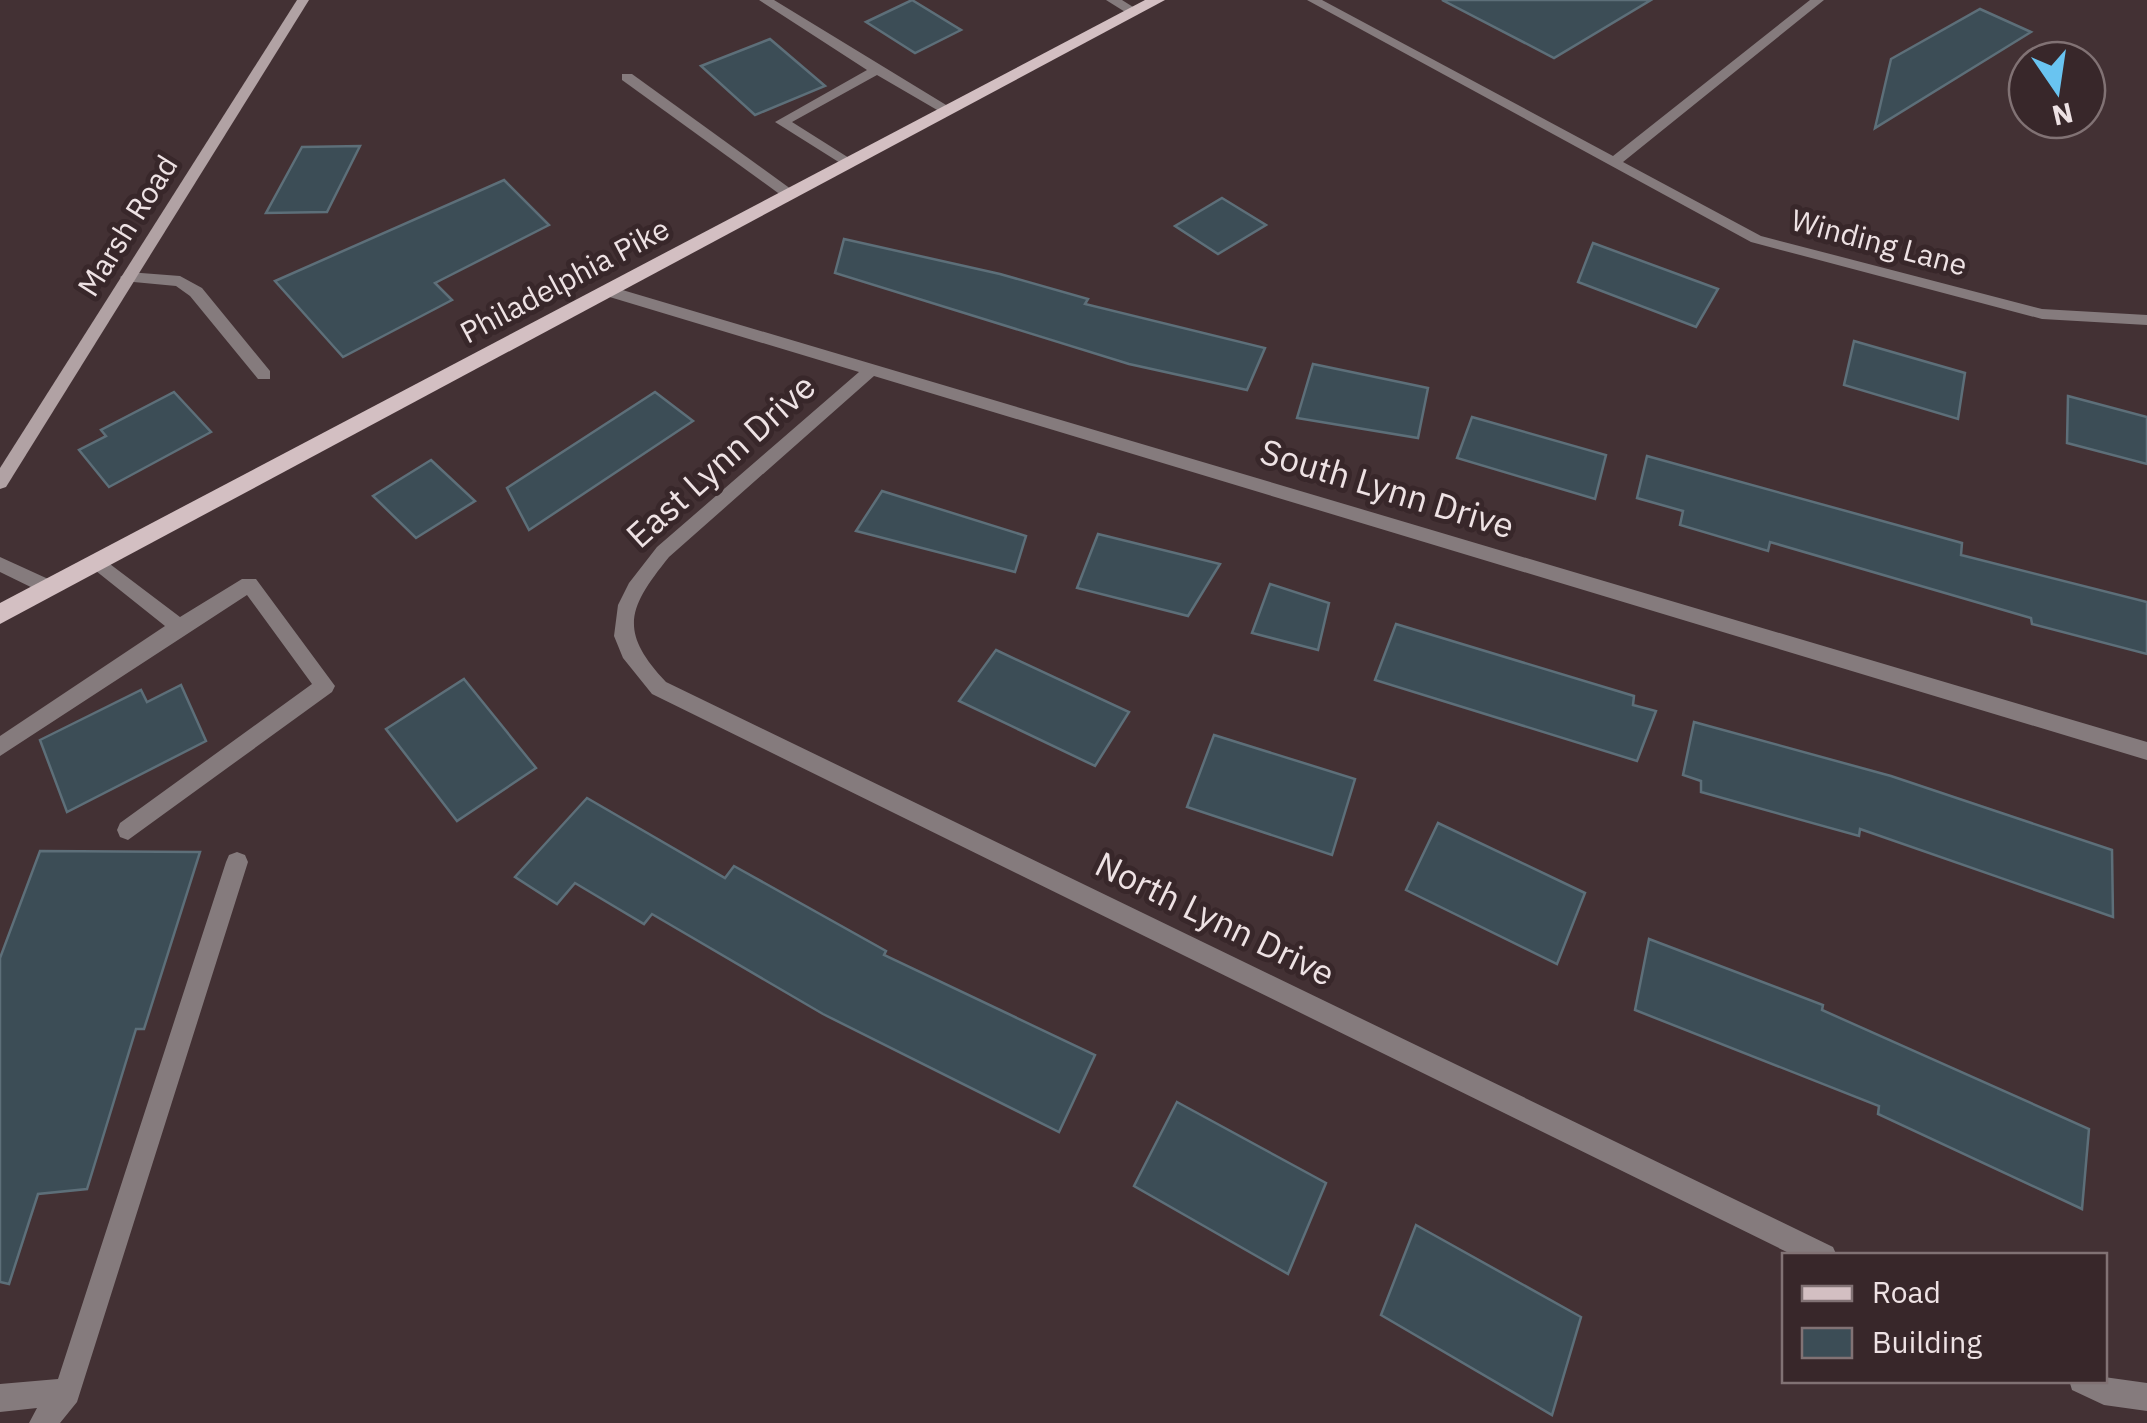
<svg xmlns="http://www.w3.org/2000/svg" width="2147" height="1423" viewBox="0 0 2147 1423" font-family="'IBM Plex Sans',sans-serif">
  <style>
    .building { fill: #3c4d56; stroke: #5d6f79; stroke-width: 2.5 }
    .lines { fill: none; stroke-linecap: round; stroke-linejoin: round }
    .service { fill: #857b7d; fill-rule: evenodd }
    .minor { fill: #857b7d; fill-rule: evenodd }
    .secondary { fill: #b1a2a4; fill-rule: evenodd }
    .primary { fill: #d3bfc2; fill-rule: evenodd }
    .labels { text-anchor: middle; stroke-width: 10; stroke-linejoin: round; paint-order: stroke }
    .far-street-label { font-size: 30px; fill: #eee2e4; stroke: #38272a }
    .street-label { font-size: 35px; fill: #eee2e4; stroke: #38272a }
  </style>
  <rect width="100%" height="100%" fill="#433134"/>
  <g class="building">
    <path d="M 912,0 L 961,30 L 915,53 L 866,22 Z"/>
    <path d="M 1442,0 L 1651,0 L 1554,58 Z"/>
    <path d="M 1980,9 L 2031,32 L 1875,128 L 1891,59 Z"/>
    <path d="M 770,39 L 825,86 L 755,115 L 701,66 Z"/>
    <path d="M 360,146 L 327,212 L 266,213 L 302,147 Z"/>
    <path d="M 504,180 L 549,225 L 435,283 L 452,300 L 343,357 L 275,281 Z"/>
    <path d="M 1222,198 L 1266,225 L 1218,254 L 1175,226 Z"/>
    <path d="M 844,239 L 1000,274 L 1088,299 L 1085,304 L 1265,348 L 1247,390 L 1129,364 L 835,273 Z"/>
    <path d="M 1593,243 L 1718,289 L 1696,327 L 1578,282 Z"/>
    <path d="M 1854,341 L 1965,373 L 1958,419 L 1844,385 Z"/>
    <path d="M 1313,364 L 1428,388 L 1418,438 L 1297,418 Z"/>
    <path d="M 174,392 L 211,432 L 109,487 L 79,450 L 106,436 L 101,430 Z"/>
    <path d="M 655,392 L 693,421 L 529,530 L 507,488 Z"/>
    <path d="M 2068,396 L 2147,417 L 2147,464 L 2067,443 Z"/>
    <path d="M 1472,417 L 1606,455 L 1595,499 L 1457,458 Z"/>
    <path d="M 1647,456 L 1962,543 L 1961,555 L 2147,602 L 2147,654 L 2032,624 L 2031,618 L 1770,542 L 1768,551 L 1680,525 L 1683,511 L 1637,498 Z"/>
    <path d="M 431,460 L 475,501 L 416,538 L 373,496 Z"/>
    <path d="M 882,491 L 1026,536 L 1015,572 L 856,531 Z"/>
    <path d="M 1098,534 L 1220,564 L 1188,616 L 1077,588 Z"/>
    <path d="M 1270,584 L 1329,603 L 1318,650 L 1252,633 Z"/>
    <path d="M 1396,624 L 1634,696 L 1633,705 L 1656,711 L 1637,761 L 1375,680 Z"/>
    <path d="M 996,650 L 1129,712 L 1095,766 L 959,701 Z"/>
    <path d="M 464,679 L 536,768 L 457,821 L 386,729 Z"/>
    <path d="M 181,685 L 206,741 L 67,812 L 40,740 L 141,690 L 147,702 Z"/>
    <path d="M 1694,722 L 1891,776 L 2112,850 L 2113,917 L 1860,829 L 1859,836 L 1701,792 L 1701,781 L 1683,775 Z"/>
    <path d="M 1214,735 L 1355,779 L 1332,855 L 1187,807 Z"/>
    <path d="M 587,798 L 725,878 L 734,866 L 886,951 L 884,955 L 1095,1055 L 1059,1132 L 823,1014 L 652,914 L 644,924 L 575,883 L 557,904 L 515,877 Z"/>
    <path d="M 1438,823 L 1585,893 L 1557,964 L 1406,890 Z"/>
    <path d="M 40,851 L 200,852 L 144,1029 L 136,1029 L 87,1189 L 38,1194 L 9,1284 L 0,1282 L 0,958 Z"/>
    <path d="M 1649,939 L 1823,1005 L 1822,1010 L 2089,1129 L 2082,1209 L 1878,1114 L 1879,1106 L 1635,1010 Z"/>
    <path d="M 1177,1102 L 1326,1183 L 1288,1274 L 1134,1186 Z"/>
    <path d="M 1416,1225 L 1581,1317 L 1552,1415 L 1381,1315 Z"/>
  </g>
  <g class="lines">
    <g class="service">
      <path d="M 759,0 L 774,0 L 956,111 L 944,114 L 877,75 L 792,122 L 857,163 L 845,166 L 775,122 L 867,70 Z"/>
      <path d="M 622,74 L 632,74 L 795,192 L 795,198 L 785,198 L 622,80 Z"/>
      <path d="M 128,272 L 180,276 L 202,288 L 270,371 L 270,379 L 258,379 L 190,296 L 176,286 L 123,281 L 120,277 Z"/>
      <path d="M 98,555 L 180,617 L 242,579 L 256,579 L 335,686 L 332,692 L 128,840 L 120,837 L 117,830 L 120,823 L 312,684 L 247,595 L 0,756 L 0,736 L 165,626 L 91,567 L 89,562 L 91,557 Z"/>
      <path d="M 237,852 L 245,855 L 248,862 L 77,1402 L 60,1423 L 29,1423 L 37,1408 L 0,1412 L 0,1384 L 58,1379 L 226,862 L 229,855 Z"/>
    </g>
    <g class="minor">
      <path d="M 1106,0 L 1122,0 L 1141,12 L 1130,15 Z"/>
      <path d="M 1307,0 L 1322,0 L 1613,156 L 1810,0 L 1824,0 L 1623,162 L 1761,236 L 2042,309 L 2147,315 L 2147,325 L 2042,319 L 1751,242 Z"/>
      <path d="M 609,286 L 2147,742 L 2147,760 L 874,376 L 669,557 C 628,608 618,631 666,682 L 1833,1247 L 1837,1256 L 1795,1256 L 652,694 L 623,658 L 614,636 L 618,605 L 629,583 L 657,547 L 859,372 L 603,295 L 601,291 Z"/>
      <path d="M 0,557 L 57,583 L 59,588 L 57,593 L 43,593 L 0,572 Z"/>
      <path d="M 2104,1377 L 2147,1383 L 2147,1411 L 2104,1405 L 2072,1390 L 2069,1380 L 2104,1380 Z"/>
    </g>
    <path class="secondary" d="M 297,0 L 309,0 L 6,487 L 0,489 L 0,468 Z"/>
    <path class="primary" d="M 1145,0 L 1165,0 L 0,624 L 0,603 Z"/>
  </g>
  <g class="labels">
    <g class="far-street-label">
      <text transform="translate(128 226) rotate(-58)" y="10">Marsh Road</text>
      <text transform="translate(1879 243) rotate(15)" y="10">Winding Lane</text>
      <text transform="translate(565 281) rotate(-28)" y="10">Philadelphia Pike</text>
    </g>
    <g class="street-label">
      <text transform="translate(721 461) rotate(-42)" y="12">East Lynn Drive</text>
      <text transform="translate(1387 489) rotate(17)" y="12">South Lynn Drive</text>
      <text transform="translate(1215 919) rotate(26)" y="12">North Lynn Drive</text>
    </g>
  </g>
  <rect x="1782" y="1253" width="325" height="130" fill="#38272a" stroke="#817274" stroke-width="2.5"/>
  <rect x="1802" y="1286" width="50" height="15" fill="#d3bfc2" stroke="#817274" stroke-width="2.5"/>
  <text x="1872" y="1303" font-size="30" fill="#eee2e4">Road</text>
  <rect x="1802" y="1328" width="50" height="30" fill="#3c4d56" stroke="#817274" stroke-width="2.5"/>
  <text x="1872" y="1353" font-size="30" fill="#eee2e4">Building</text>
  <g transform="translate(2057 90) rotate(167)"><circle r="48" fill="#38272a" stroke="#817274" stroke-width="2.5"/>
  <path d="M0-8L18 38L0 25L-18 38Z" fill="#69c4f1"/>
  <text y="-15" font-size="28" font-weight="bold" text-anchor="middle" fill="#eee2e4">N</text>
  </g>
</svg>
